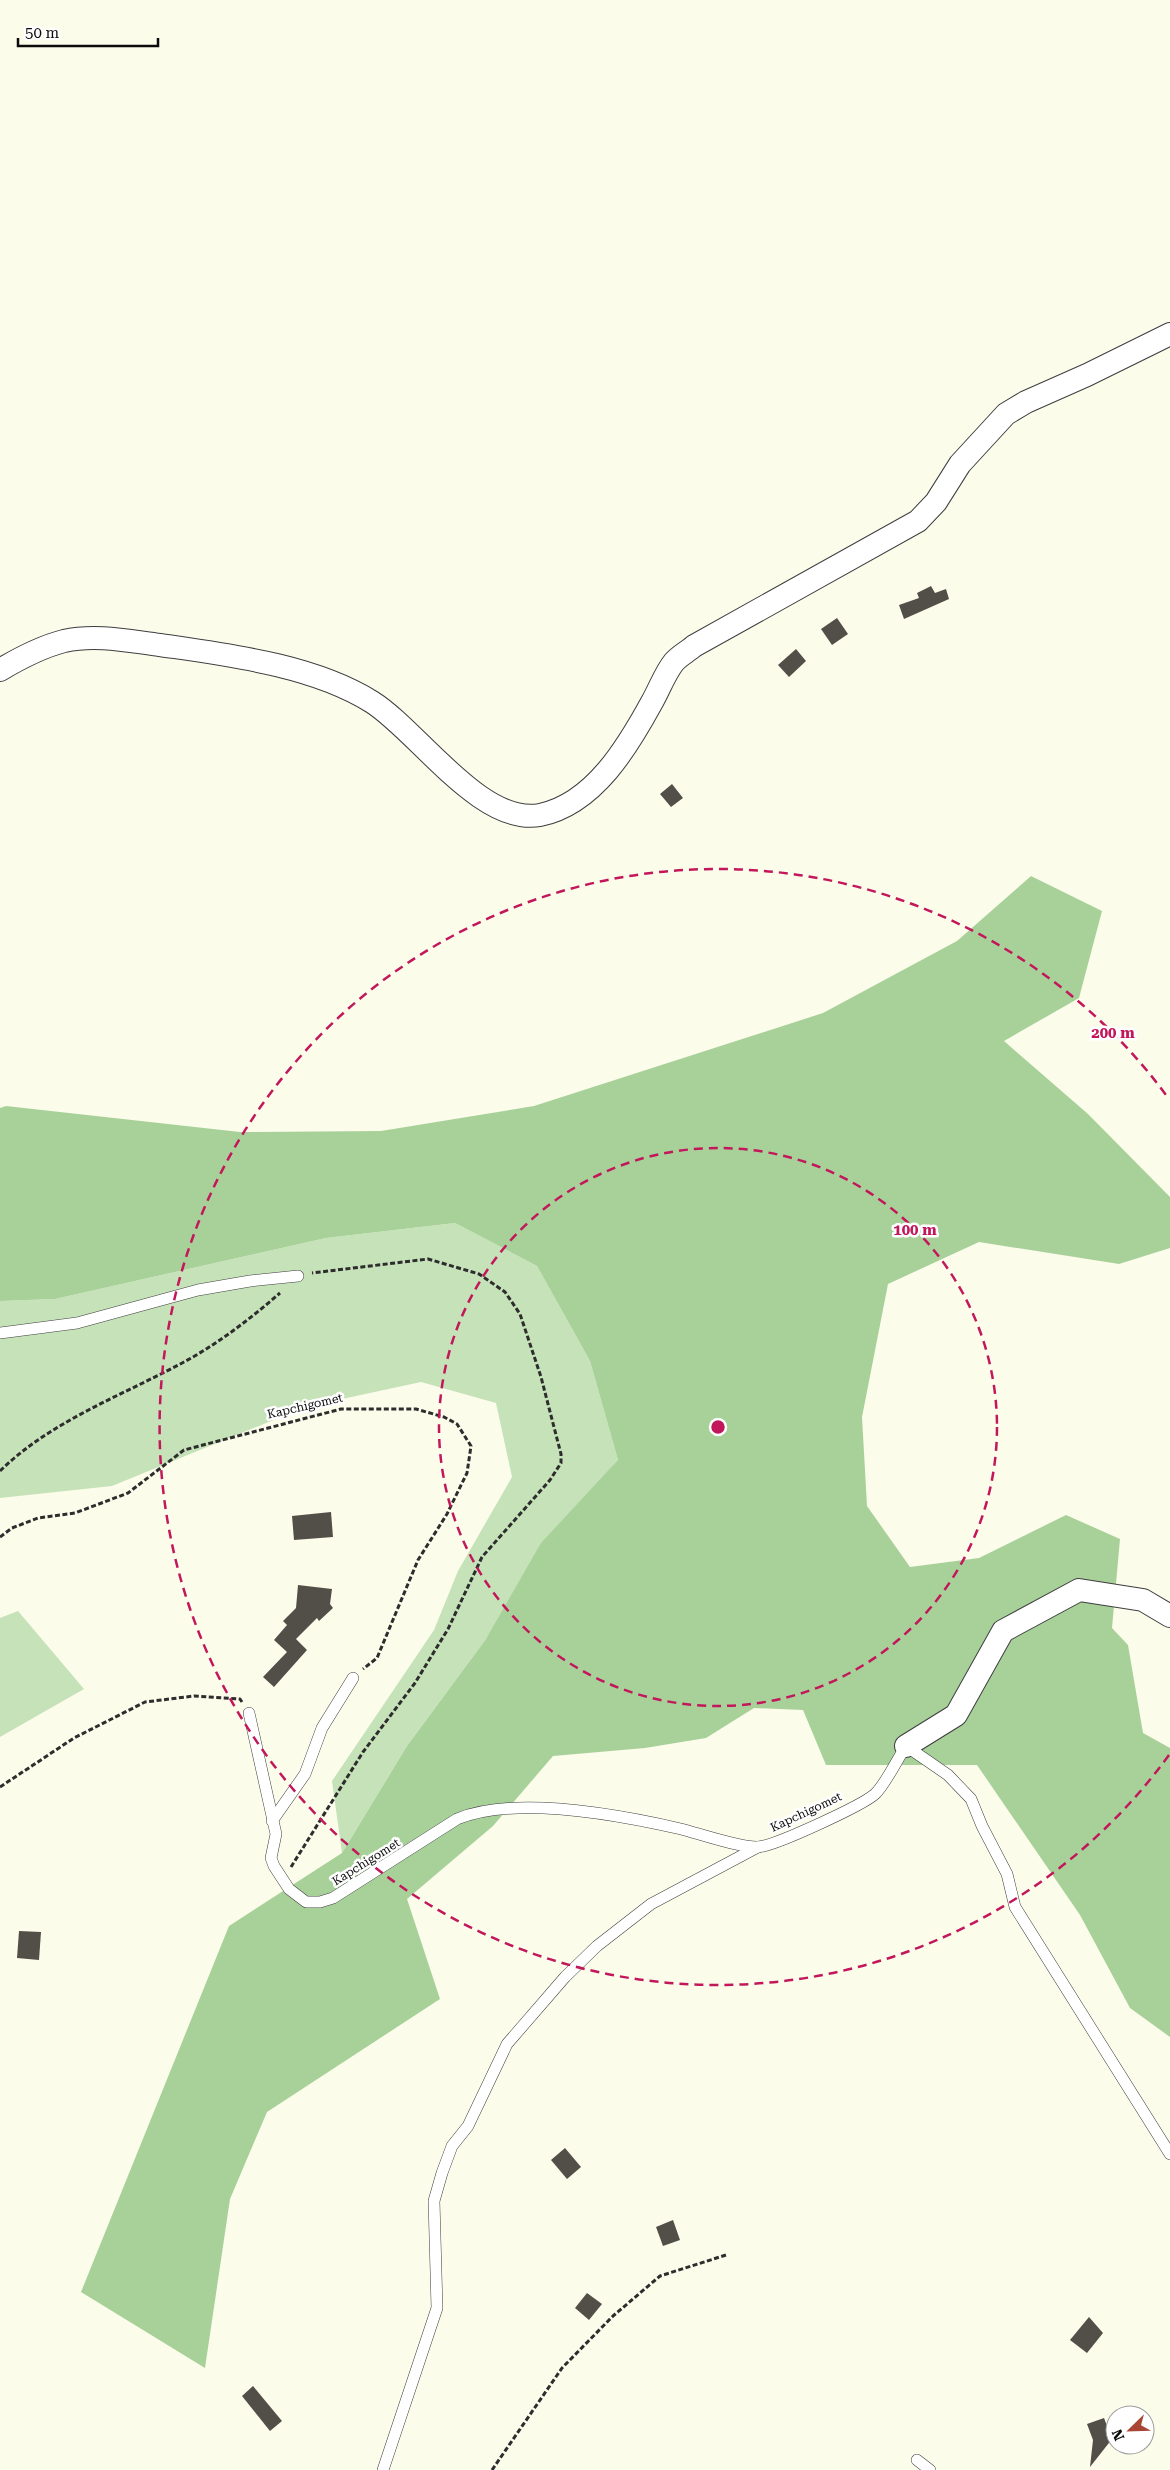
<svg xmlns="http://www.w3.org/2000/svg" width="1170" height="2470" viewBox="0 0 1170 2470" font-family="'Roboto Serif',serif">
  <style>
    .green { fill: #c6e2b9 }
    .forest { fill: #a8d19a }
    .building { fill: #524e48 }
    .lines { fill: none; stroke-linecap: round; stroke-linejoin: round }
    .lane-casing { stroke: #3e3e3e; stroke-width: 12 }
    .street-casing { stroke: #3e3e3e; stroke-width: 24 }
    .path { stroke: #2d2d2d; stroke-width: 3; stroke-dasharray: 5 2.5; stroke-linecap: butt }
    .lane { stroke: #fff; stroke-width: 11 }
    .street { stroke: #fff; stroke-width: 22 }
    .ring { fill: none; stroke: #c2185b; stroke-width: 2.5; stroke-dasharray: 9 6 }
    .labels { text-anchor: middle; stroke-width: 5; stroke-linejoin: round; paint-order: stroke }
    .street-label { font-size: 12px; fill: #0b0b0b; stroke: #fff }
    .centre { fill: #c2185b; stroke: #fff; stroke-width: 2.5 }
    .ring-label { font-size: 15px; text-anchor: middle; font-weight: bold; fill: #c2185b; stroke: #fff; stroke-width: 5; stroke-linejoin: round; paint-order: stroke }
  </style>
  <rect width="100%" height="100%" fill="#fcfceb"/>
  <g class="green">
    <path d="M 455,1223 L 537,1266 L 590,1361 L 618,1460 L 407,1746 L 342,1853 L 332,1781 L 434,1630 L 458,1571 L 512,1477 L 496,1403 L 421,1382 L 305,1407 L 112,1486 L 0,1498 L 0,1301 L 55,1299 L 326,1238 Z"/>
    <path d="M 18,1611 L 84,1689 L 0,1737 L 0,1618 Z"/>
  </g>
  <path class="forest" d="M 1031,876 L 1102,911 L 1079,998 L 1004,1041 L 1088,1114 L 1170,1197 L 1170,1248 L 1119,1264 L 979,1242 L 888,1284 L 862,1417 L 867,1506 L 910,1567 L 979,1558 L 1066,1515 L 1120,1539 L 1112,1628 L 1128,1645 L 1143,1733 L 1170,1748 L 1170,2037 L 1130,2008 L 1080,1915 L 977,1765 L 826,1765 L 803,1710 L 754,1708 L 706,1738 L 645,1748 L 553,1756 L 493,1826 L 407,1899 L 440,1999 L 267,2112 L 230,2199 L 205,2368 L 81,2292 L 229,1926 L 342,1853 L 407,1746 L 486,1639 L 541,1543 L 618,1460 L 590,1361 L 537,1266 L 455,1223 L 326,1238 L 55,1299 L 0,1301 L 0,1108 L 6,1106 L 240,1132 L 381,1131 L 534,1106 L 823,1013 L 957,941 Z"/>
  <g class="building">
    <path d="M 931,586 L 935,593 L 946,589 L 949,599 L 904,619 L 899,605 L 919,598 L 917,593 Z"/>
    <path d="M 837,618 L 848,634 L 832,645 L 821,629 Z"/>
    <path d="M 796,649 L 806,661 L 789,677 L 778,665 Z"/>
    <path d="M 672,784 L 683,798 L 671,807 L 660,794 Z"/>
    <path d="M 331,1512 L 333,1537 L 294,1540 L 292,1516 Z"/>
    <path d="M 298,1585 L 332,1589 L 330,1604 L 333,1608 L 319,1621 L 317,1618 L 296,1639 L 307,1650 L 274,1687 L 263,1677 L 287,1652 L 274,1640 L 287,1625 L 283,1621 L 296,1608 Z"/>
    <path d="M 19,1931 L 41,1932 L 39,1960 L 17,1958 Z"/>
    <path d="M 565,2148 L 581,2167 L 567,2179 L 551,2160 Z"/>
    <path d="M 673,2220 L 680,2240 L 663,2246 L 656,2227 Z"/>
    <path d="M 587,2293 L 602,2304 L 589,2320 L 575,2308 Z"/>
    <path d="M 1089,2317 L 1103,2333 L 1087,2353 L 1070,2340 Z"/>
    <path d="M 253,2386 L 282,2421 L 270,2431 L 242,2396 Z"/>
    <path d="M 1104,2418 L 1112,2439 L 1090,2467 L 1093,2440 L 1087,2424 Z"/>
  </g>
  <g class="lines">
    <g class="lane-casing">
      <g id="lane">
        <path d="M 0,1333 L 77,1323 L 198,1290 L 250,1281 L 298,1276"/>
        <path d="M 249,1713 L 276,1834 L 271,1858 L 274,1866 L 289,1889 L 306,1902 L 320,1902 L 333,1898 L 457,1819 C 515,1795 620,1815 681,1829 C 700,1834 741,1848 758,1847 C 775,1846 863,1805 875,1794 C 885,1785 898,1758 906,1746 L 948,1775 L 971,1799 L 982,1826 L 1007,1874 L 1015,1907 L 1170,2154"/>
        <path d="M 272,1821 L 305,1774 L 322,1728 L 353,1678"/>
        <path d="M 917,2460 L 930,2470"/>
        <path d="M 383,2470 L 437,2308 L 434,2201 L 442,2173 L 452,2146 L 468,2126 L 507,2044 L 565,1977 L 597,1946 L 651,1904 L 758,1847"/>
      </g>
    </g>
    <g class="street-casing">
      <g id="street">
        <path d="M 0,670 C 20,658 41,647 64,641 C 96,634 128,641 160,645 C 228,655 313,665 372,702 C 418,731 481,826 540,815 C 594,804 628,746 652,702 C 659,690 665,673 674,662 C 679,656 687,652 694,646 L 918,521 L 936,502 L 960,464 L 1006,414 L 1026,402 L 1087,375 L 1170,334"/>
        <path d="M 906,1746 L 956,1715 L 1003,1631 L 1079,1590 L 1143,1600 L 1170,1616"/>
      </g>
    </g>
    <g class="path">
      <path d="M 0,1471 C 51,1421 121,1396 184,1362 C 219,1343 250,1319 280,1293"/>
      <path d="M 0,1537 L 12,1528 L 38,1518 L 75,1513 L 128,1493 L 184,1450 L 341,1409 L 416,1409 L 444,1417 L 457,1424 L 471,1446 L 467,1473 L 447,1514 L 418,1560 L 377,1658 L 363,1669"/>
      <path d="M 0,1787 L 74,1738 L 145,1702 L 194,1696 L 240,1699 L 242,1702"/>
      <path d="M 291,1867 L 363,1752 L 415,1683 L 448,1629 L 482,1557 L 550,1480 L 561,1463 L 561,1454 L 541,1377 L 520,1314 L 505,1292 L 479,1274 L 428,1259 L 312,1273"/>
      <path d="M 492,2470 L 562,2368 L 613,2316 L 660,2276 L 726,2255"/>
    </g>
    <use href="#lane" class="lane"/>
    <use href="#street" class="street"/>
  </g>
  <g class="ring">
    <circle cx="718" cy="1427" r="279"/>
    <path d="M1169 1755A558 558 0 1 1 1169 1099"/>
  </g>
  <g class="labels">
    <g class="street-label">
      <text transform="translate(305 1406) rotate(-13)" y="4">Kapchigomet</text>
      <text transform="translate(806 1812) rotate(-25)" y="4">Kapchigomet</text>
      <text transform="translate(366 1862) rotate(-32)" y="4">Kapchigomet</text>
    </g>
  </g>
  <circle cx="718" cy="1427" r="8" class="centre"/>
  <g class="ring-label">
    <text x="1113" y="1038">200 m</text>
    <text x="915" y="1235">100 m</text>
  </g>
  <g transform="translate(1130 2430) rotate(247)"><circle r="24" fill="#ffffff" stroke="#9d9d9d"/>
  <path d="M0-4L9 19L0 12L-9 19Z" fill="#a94534"/>
  <text y="-8" font-size="14" font-weight="bold" text-anchor="middle" fill="#0b0b0b">N</text>
  </g>
  <path d="M18 38v8h140v-8" fill="none" stroke="#0b0b0b" stroke-width="2.5"/>
  <text x="25" y="38" font-size="15" fill="#0b0b0b" stroke="#ffffff" stroke-width="4" paint-order="stroke">50 m</text>
</svg>
